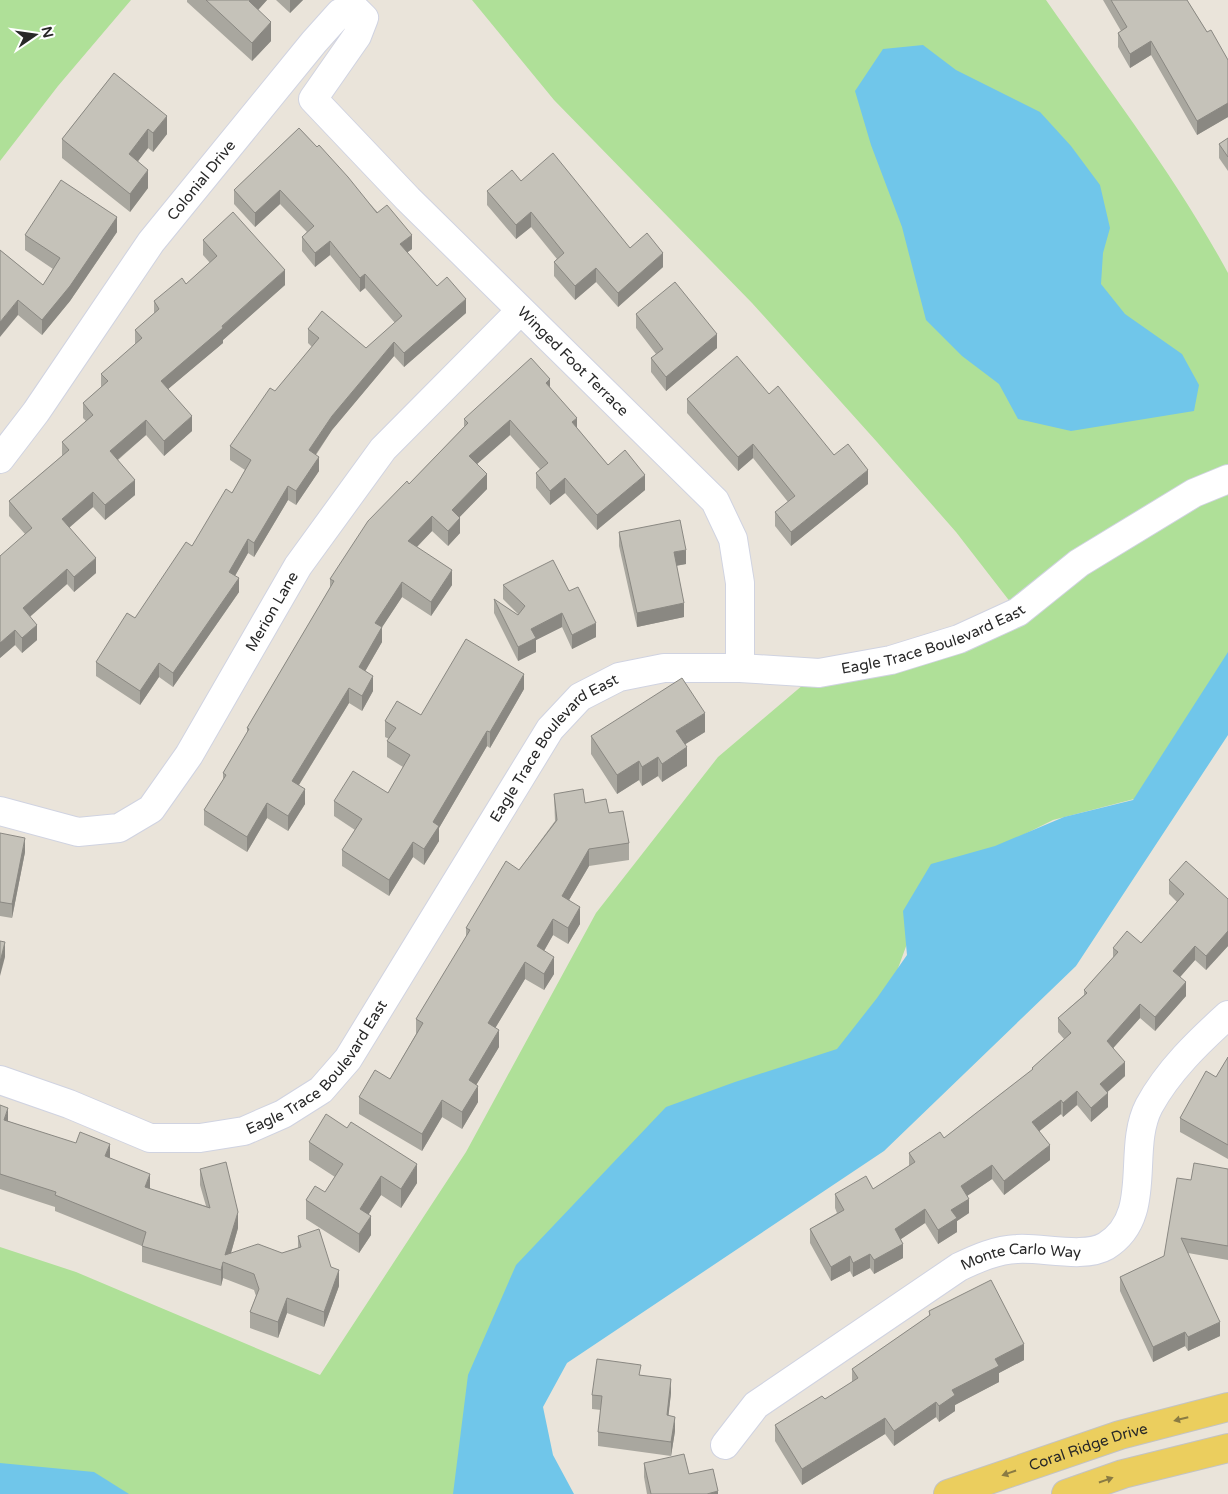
<svg xmlns="http://www.w3.org/2000/svg" width="1228" height="1494" viewBox="0 0 1228 1494" font-family="'Varela Round',sans-serif">
  <style>
    .green { fill: #afe098 }
    .water { fill: #70c6ea }
    .lines { fill: none; stroke-linecap: round; stroke-linejoin: round }
    .minor-casing { stroke: #d0d3e1; stroke-width: 30 }
    .major-casing { stroke: #c3c3c3; stroke-width: 30 }
    .minor { stroke: #fff; stroke-width: 28 }
    .major { stroke: #ebce5e; stroke-width: 28 }
    .wall { fill: #a9a79f }
    .shaded-wall { fill: #8a8882 }
    .building { fill: #c5c2b9; stroke: #8a8882 }
    .oneway { fill: #8a7b43 }
    .labels { text-anchor: middle; stroke-width: 4; stroke-linejoin: round; paint-order: stroke }
    .street-label { font-size: 15px; fill: #282828; stroke: #fff }
  </style>
  <rect width="100%" height="100%" fill="#eae4da"/>
  <g class="green">
    <path d="M 0,0 L 131,0 L 58,86 L 0,161 Z"/>
    <path d="M 472,0 L 1046,0 C 1108,89 1176,177 1228,273 L 1228,660 L 1138,798 L 1053,820 L 989,852 L 935,867 L 854,1089 L 478,1398 L 472,1494 L 21,1494 L 0,1479 L 0,1247 L 76,1272 L 320,1375 L 466,1152 L 596,913 L 718,757 L 810,679 L 1018,612 L 956,532 L 877,442 L 752,303 L 554,100 Z"/>
  </g>
  <g class="water">
    <path d="M 923,45 L 956,70 L 1040,112 L 1071,146 L 1100,185 L 1110,228 L 1103,253 L 1101,284 L 1125,314 L 1182,354 L 1199,385 L 1194,411 L 1071,431 L 1018,419 L 999,384 L 962,356 L 926,320 L 902,227 L 871,145 L 855,91 L 883,49 Z"/>
    <path d="M 1228,652 L 1228,735 L 1076,966 L 884,1151 L 567,1363 L 543,1407 L 553,1455 L 574,1494 L 453,1494 L 468,1375 L 516,1265 L 666,1107 L 735,1082 L 837,1049 L 877,998 L 907,955 L 903,911 L 931,864 L 995,846 L 1064,817 L 1133,800 Z"/>
    <path d="M 0,1463 L 94,1472 L 129,1494 L 0,1494 Z"/>
  </g>
  <g class="lines">
    <g class="minor-casing">
      <g id="minor">
        <path id="s1" d="M 0,459 L 36,412 L 151,242 L 314,42 L 340,13 L 354,8 L 364,18 L 357,36 L 313,99 L 408,199 L 715,501 L 733,539 L 740,583 L 740,668"/>
        <path id="s2" d="M 0,811 L 78,832 L 119,828 L 151,809 L 189,755 L 298,566 L 383,449 L 520,311"/>
        <path id="s3" d="M 0,1080 L 69,1104 L 150,1138 L 200,1138 L 244,1131 L 283,1114 L 321,1090 L 348,1059 L 550,729 L 580,697 L 619,677 L 664,668 L 740,668 L 819,673 L 891,660 L 959,639 L 1018,612 L 1079,563 L 1194,493 L 1228,479"/>
        <path id="s4" d="M 725,1445 L 756,1405 L 959,1267 C 978,1258 996,1250 1017,1249 C 1042,1247 1084,1259 1106,1246 C 1155,1216 1126,1150 1149,1106 C 1168,1071 1198,1042 1228,1015"/>
      </g>
    </g>
    <g class="major-casing">
      <g id="major">
        <path id="s5" d="M 948,1494 L 1120,1435 L 1228,1407"/>
        <path d="M 1066,1494 L 1123,1474 L 1228,1448"/>
      </g>
    </g>
    <use href="#minor" class="minor"/>
    <use href="#major" class="major"/>
  </g>
  <g class="wall">
    <path d="M 187,0 L 267,0 L 258,10 L 271,41 L 252,61 L 187,2 Z"/>
    <path d="M 276,0 L 303,0 L 290,13 Z"/>
    <path d="M 1103,0 L 1187,0 L 1207,32 L 1228,60 L 1228,117 L 1197,135 L 1151,55 L 1130,68 L 1118,47 L 1118,33 L 1121,31 Z"/>
    <path d="M 114,73 L 167,134 L 153,152 L 148,148 L 138,161 L 148,188 L 130,212 L 62,158 L 62,139 Z"/>
    <path d="M 299,128 L 412,249 L 407,252 L 437,286 L 466,313 L 404,367 L 394,356 L 332,430 L 316,455 L 319,471 L 296,505 L 288,500 L 254,557 L 248,553 L 235,576 L 239,592 L 173,687 L 159,677 L 140,705 L 96,676 L 96,662 L 135,618 L 192,546 L 232,493 L 245,470 L 230,460 L 230,446 L 312,347 L 308,343 L 308,329 L 366,348 L 395,323 L 365,288 L 360,292 L 330,255 L 315,267 L 302,251 L 302,237 L 307,232 L 280,204 L 255,227 L 234,204 L 234,190 Z"/>
    <path d="M 1228,138 L 1228,171 L 1219,158 L 1219,144 Z"/>
    <path d="M 521,181 L 630,248 L 663,267 L 618,307 L 596,282 L 575,300 L 554,276 L 554,262 L 557,259 L 531,227 L 516,239 L 487,205 L 487,191 Z"/>
    <path d="M 117,232 L 70,301 L 42,335 L 18,315 L 0,250 L 43,285 L 53,269 L 25,250 L 25,235 Z"/>
    <path d="M 203,240 L 285,285 L 223,340 L 223,343 L 168,389 L 192,431 L 164,456 L 146,435 L 118,460 L 135,495 L 105,520 L 93,507 L 69,527 L 96,573 L 74,592 L 67,584 L 30,616 L 37,640 L 22,653 L 15,645 L 0,658 L 25,534 L 9,516 L 9,501 L 62,456 L 62,442 L 86,421 L 83,418 L 83,403 L 101,387 L 101,374 L 135,345 L 135,330 L 154,314 L 154,301 L 186,284 L 210,263 L 203,255 Z"/>
    <path d="M 636,314 L 717,348 L 666,391 L 651,372 L 651,358 L 656,354 L 636,328 Z"/>
    <path d="M 550,387 L 577,428 L 608,465 L 645,490 L 597,530 L 565,493 L 550,505 L 536,488 L 536,473 L 540,469 L 510,435 L 477,464 L 487,489 L 459,517 L 460,533 L 448,546 L 432,531 L 417,547 L 452,585 L 431,616 L 402,597 L 382,627 L 382,642 L 365,671 L 373,691 L 362,711 L 349,703 L 299,785 L 305,804 L 288,831 L 267,818 L 247,852 L 204,825 L 204,810 L 223,780 L 223,773 L 247,733 L 247,728 L 330,588 L 330,579 L 409,484 L 464,427 L 464,419 Z"/>
    <path d="M 769,394 L 834,455 L 868,484 L 791,546 L 775,526 L 775,512 L 788,502 L 753,458 L 738,471 L 687,413 L 687,399 Z"/>
    <path d="M 619,532 L 686,564 L 676,566 L 684,617 L 637,627 L 619,546 Z"/>
    <path d="M 503,585 L 569,591 L 596,637 L 572,649 L 562,627 L 536,640 L 536,652 L 518,661 L 494,613 L 494,599 L 518,615 L 518,614 L 503,599 Z"/>
    <path d="M 524,689 L 490,748 L 487,746 L 439,828 L 439,841 L 424,865 L 413,857 L 389,896 L 342,866 L 342,850 L 355,830 L 334,816 L 334,801 L 388,793 L 403,767 L 387,757 L 387,741 L 389,739 L 385,737 L 385,721 L 421,715 Z"/>
    <path d="M 705,732 L 685,744 L 687,766 L 662,782 L 658,776 L 642,786 L 639,780 L 617,794 L 591,754 L 591,736 Z"/>
    <path d="M 554,794 L 585,803 L 609,813 L 629,843 L 629,860 L 589,866 L 569,900 L 580,924 L 568,944 L 553,935 L 544,951 L 554,974 L 544,990 L 525,979 L 495,1028 L 499,1047 L 476,1085 L 478,1102 L 462,1129 L 442,1117 L 422,1151 L 359,1114 L 359,1097 L 390,1079 L 416,1034 L 416,1019 L 466,938 L 466,928 L 519,870 L 555,821 Z"/>
    <path d="M 0,833 L 25,852 L 12,918 L 0,916 Z"/>
    <path d="M 1169,880 L 1228,899 L 1228,946 L 1206,970 L 1195,960 L 1180,977 L 1186,996 L 1155,1031 L 1140,1018 L 1113,1048 L 1125,1076 L 1107,1092 L 1108,1107 L 1091,1122 L 1077,1105 L 1063,1117 L 1061,1114 L 1039,1131 L 1050,1160 L 1004,1195 L 992,1179 L 967,1196 L 969,1213 L 957,1221 L 957,1232 L 938,1244 L 925,1223 L 901,1239 L 903,1258 L 874,1274 L 870,1268 L 853,1277 L 850,1271 L 831,1281 L 810,1243 L 810,1229 L 837,1213 L 835,1208 L 835,1194 L 873,1189 L 909,1166 L 909,1153 L 944,1138 L 1032,1070 L 1032,1068 L 1064,1039 L 1058,1032 L 1058,1018 L 1084,995 L 1084,990 L 1113,958 L 1113,948 L 1141,943 L 1177,902 L 1169,894 Z"/>
    <path d="M 1228,1057 L 1228,1159 L 1180,1132 L 1180,1118 L 1216,1077 Z"/>
    <path d="M 0,1105 L 8,1121 L 110,1158 L 150,1189 L 206,1206 L 200,1185 L 200,1169 L 238,1228 L 231,1253 L 282,1253 L 298,1248 L 298,1236 L 331,1267 L 339,1286 L 324,1327 L 287,1313 L 278,1338 L 250,1328 L 250,1312 L 256,1296 L 254,1290 L 223,1278 L 221,1286 L 142,1262 L 142,1246 L 55,1211 L 55,1207 L 0,1189 Z"/>
    <path d="M 309,1142 L 417,1183 L 401,1208 L 381,1195 L 368,1214 L 371,1235 L 359,1253 L 306,1219 L 306,1200 L 325,1192 L 335,1177 L 309,1160 Z"/>
    <path d="M 1228,1169 L 1228,1260 L 1188,1253 L 1220,1336 L 1188,1351 L 1185,1346 L 1153,1362 L 1120,1291 L 1120,1277 L 1164,1256 L 1191,1180 Z"/>
    <path d="M 929,1311 L 1024,1360 L 999,1373 L 999,1382 L 955,1405 L 955,1411 L 939,1422 L 936,1417 L 894,1446 L 885,1434 L 802,1485 L 775,1441 L 775,1425 L 825,1399 L 852,1382 L 852,1369 L 929,1316 Z"/>
    <path d="M 641,1375 L 671,1393 L 668,1416 L 675,1431 L 671,1456 L 598,1446 L 598,1432 L 601,1410 L 592,1409 L 592,1395 Z"/>
    <path d="M 644,1463 L 689,1474 L 718,1494 L 647,1494 L 644,1477 Z"/>
  </g>
  <g class="shaded-wall">
    <path d="M 250,0 L 267,0 L 249,20 L 249,1 Z"/>
    <path d="M 290,0 L 303,0 L 290,13 Z"/>
    <path d="M 271,22 L 271,41 L 252,61 L 252,43 Z"/>
    <path d="M 1151,41 L 1151,55 L 1130,68 L 1130,54 Z"/>
    <path d="M 1228,103 L 1228,117 L 1197,135 L 1197,121 Z"/>
    <path d="M 167,116 L 167,134 L 153,152 L 153,133 Z"/>
    <path d="M 148,129 L 148,148 L 129,173 L 129,154 Z"/>
    <path d="M 148,170 L 148,188 L 130,212 L 130,194 Z"/>
    <path d="M 280,190 L 280,204 L 255,227 L 255,213 Z"/>
    <path d="M 531,212 L 531,227 L 516,239 L 516,225 Z"/>
    <path d="M 117,217 L 117,232 L 70,301 L 42,335 L 42,320 Z"/>
    <path d="M 412,235 L 412,249 L 400,258 L 400,244 Z"/>
    <path d="M 330,241 L 330,255 L 315,267 L 315,253 Z"/>
    <path d="M 663,253 L 663,267 L 618,307 L 618,293 Z"/>
    <path d="M 596,268 L 596,282 L 575,300 L 575,286 Z"/>
    <path d="M 285,270 L 285,285 L 223,340 L 223,343 L 161,395 L 161,381 Z"/>
    <path d="M 365,274 L 365,288 L 360,292 L 360,278 Z"/>
    <path d="M 466,299 L 466,313 L 404,367 L 404,353 Z"/>
    <path d="M 18,300 L 18,315 L 0,337 L 0,322 Z"/>
    <path d="M 717,334 L 717,348 L 666,391 L 666,377 Z"/>
    <path d="M 394,342 L 394,356 L 332,430 L 309,464 L 309,450 L 332,416 Z"/>
    <path d="M 550,379 L 550,394 L 546,383 Z"/>
    <path d="M 192,416 L 192,431 L 164,456 L 164,441 Z"/>
    <path d="M 577,418 L 577,433 L 572,422 Z"/>
    <path d="M 146,420 L 146,435 L 110,466 L 110,451 Z"/>
    <path d="M 510,420 L 510,435 L 469,471 L 469,456 Z"/>
    <path d="M 753,444 L 753,458 L 738,471 L 738,457 Z"/>
    <path d="M 319,457 L 319,471 L 296,505 L 296,491 Z"/>
    <path d="M 868,470 L 868,484 L 791,546 L 791,532 Z"/>
    <path d="M 487,474 L 487,489 L 452,525 L 452,510 Z"/>
    <path d="M 645,475 L 645,490 L 597,530 L 597,515 Z"/>
    <path d="M 565,478 L 565,493 L 550,505 L 550,491 Z"/>
    <path d="M 135,480 L 135,495 L 105,520 L 105,505 Z"/>
    <path d="M 288,486 L 288,500 L 254,557 L 254,543 Z"/>
    <path d="M 93,492 L 93,507 L 62,534 L 62,519 Z"/>
    <path d="M 432,516 L 432,531 L 408,556 L 408,541 Z"/>
    <path d="M 460,518 L 460,533 L 448,546 L 448,531 Z"/>
    <path d="M 248,539 L 248,553 L 229,586 L 229,572 Z"/>
    <path d="M 686,550 L 686,564 L 674,566 L 674,552 Z"/>
    <path d="M 96,558 L 96,573 L 74,592 L 74,577 Z"/>
    <path d="M 67,569 L 67,584 L 23,623 L 23,608 Z"/>
    <path d="M 452,570 L 452,585 L 431,616 L 431,602 Z"/>
    <path d="M 239,578 L 239,592 L 173,687 L 173,673 Z"/>
    <path d="M 402,582 L 402,597 L 375,638 L 375,623 Z"/>
    <path d="M 684,603 L 684,617 L 637,627 L 637,613 Z"/>
    <path d="M 562,613 L 562,627 L 536,640 L 536,652 L 518,661 L 518,647 L 531,629 Z"/>
    <path d="M 596,623 L 596,637 L 572,649 L 572,635 Z"/>
    <path d="M 37,625 L 37,640 L 22,653 L 22,638 Z"/>
    <path d="M 382,627 L 382,642 L 359,682 L 359,667 Z"/>
    <path d="M 15,630 L 15,645 L 0,658 L 0,643 Z"/>
    <path d="M 159,663 L 159,677 L 140,705 L 140,691 Z"/>
    <path d="M 524,674 L 524,689 L 490,748 L 490,732 Z"/>
    <path d="M 373,676 L 373,691 L 362,711 L 362,696 Z"/>
    <path d="M 349,688 L 349,703 L 292,796 L 292,781 Z"/>
    <path d="M 705,713 L 705,732 L 676,750 L 676,731 Z"/>
    <path d="M 487,731 L 487,746 L 439,828 L 439,841 L 424,865 L 424,849 L 433,822 Z"/>
    <path d="M 687,747 L 687,766 L 662,782 L 662,764 Z"/>
    <path d="M 658,757 L 658,776 L 642,786 L 642,767 Z"/>
    <path d="M 639,761 L 639,780 L 617,794 L 617,775 Z"/>
    <path d="M 305,789 L 305,804 L 288,831 L 288,816 Z"/>
    <path d="M 267,803 L 267,818 L 247,852 L 247,837 Z"/>
    <path d="M 25,838 L 25,852 L 12,918 L 12,904 Z"/>
    <path d="M 413,842 L 413,857 L 389,896 L 389,880 Z"/>
    <path d="M 589,849 L 589,866 L 562,912 L 562,896 Z"/>
    <path d="M 580,907 L 580,924 L 568,944 L 568,928 Z"/>
    <path d="M 553,919 L 553,935 L 537,963 L 537,946 Z"/>
    <path d="M 1228,931 L 1228,946 L 1206,970 L 1206,956 Z"/>
    <path d="M 5,942 L 5,957 L 0,976 L 0,962 Z"/>
    <path d="M 1195,946 L 1195,960 L 1173,985 L 1173,971 Z"/>
    <path d="M 554,957 L 554,974 L 544,990 L 544,974 Z"/>
    <path d="M 525,962 L 525,979 L 488,1040 L 488,1023 Z"/>
    <path d="M 1186,982 L 1186,996 L 1155,1031 L 1155,1017 Z"/>
    <path d="M 1140,1004 L 1140,1018 L 1107,1055 L 1107,1041 Z"/>
    <path d="M 499,1030 L 499,1047 L 469,1097 L 469,1080 Z"/>
    <path d="M 1125,1062 L 1125,1076 L 1100,1099 L 1100,1084 Z"/>
    <path d="M 478,1086 L 478,1102 L 462,1129 L 462,1112 Z"/>
    <path d="M 1077,1091 L 1077,1105 L 1063,1117 L 1063,1103 Z"/>
    <path d="M 1108,1093 L 1108,1107 L 1091,1122 L 1091,1108 Z"/>
    <path d="M 442,1100 L 442,1117 L 422,1151 L 422,1134 Z"/>
    <path d="M 1061,1100 L 1061,1114 L 1032,1137 L 1032,1122 Z"/>
    <path d="M 8,1108 L 8,1124 L 4,1120 Z"/>
    <path d="M 110,1144 L 110,1160 L 105,1156 Z"/>
    <path d="M 1050,1145 L 1050,1160 L 1004,1195 L 1004,1181 Z"/>
    <path d="M 417,1164 L 417,1183 L 401,1208 L 401,1189 Z"/>
    <path d="M 992,1165 L 992,1179 L 961,1200 L 961,1186 Z"/>
    <path d="M 150,1174 L 150,1190 L 145,1187 Z"/>
    <path d="M 381,1176 L 381,1195 L 360,1228 L 360,1209 Z"/>
    <path d="M 969,1199 L 969,1213 L 957,1221 L 957,1232 L 938,1244 L 938,1230 L 951,1210 Z"/>
    <path d="M 925,1209 L 925,1223 L 895,1243 L 895,1229 Z"/>
    <path d="M 238,1212 L 238,1228 L 228,1263 L 225,1255 Z"/>
    <path d="M 371,1216 L 371,1235 L 359,1253 L 359,1234 Z"/>
    <path d="M 903,1244 L 903,1258 L 874,1274 L 874,1260 Z"/>
    <path d="M 870,1254 L 870,1268 L 853,1277 L 853,1263 Z"/>
    <path d="M 850,1256 L 850,1271 L 831,1281 L 831,1267 Z"/>
    <path d="M 223,1262 L 223,1278 L 221,1286 L 221,1270 Z"/>
    <path d="M 339,1270 L 339,1286 L 324,1327 L 324,1312 Z"/>
    <path d="M 287,1298 L 287,1313 L 278,1338 L 278,1322 Z"/>
    <path d="M 1220,1322 L 1220,1336 L 1188,1351 L 1188,1337 Z"/>
    <path d="M 1185,1332 L 1185,1346 L 1153,1362 L 1153,1347 Z"/>
    <path d="M 1024,1344 L 1024,1360 L 999,1373 L 999,1382 L 955,1405 L 955,1411 L 939,1422 L 939,1406 L 952,1390 L 995,1359 Z"/>
    <path d="M 671,1379 L 671,1393 L 667,1429 L 667,1415 Z"/>
    <path d="M 936,1402 L 936,1417 L 894,1446 L 894,1431 Z"/>
    <path d="M 675,1417 L 675,1431 L 671,1456 L 671,1442 Z"/>
    <path d="M 885,1418 L 885,1434 L 802,1485 L 802,1469 Z"/>
    <path d="M 718,1491 L 718,1494 L 707,1494 Z"/>
  </g>
  <g class="building">
    <path d="M 206,0 L 250,0 L 249,1 L 271,22 L 252,43 Z"/>
    <path d="M 1111,0 L 1187,0 L 1207,32 L 1211,30 L 1228,60 L 1228,103 L 1197,121 L 1151,41 L 1130,54 L 1118,33 L 1127,27 Z"/>
    <path d="M 114,73 L 167,116 L 153,133 L 148,129 L 129,154 L 148,170 L 130,194 L 62,139 Z"/>
    <path d="M 299,128 L 317,147 L 319,145 L 348,177 L 377,213 L 387,205 L 412,235 L 400,244 L 437,286 L 447,277 L 466,299 L 404,353 L 394,342 L 332,416 L 309,450 L 319,457 L 296,491 L 288,486 L 254,543 L 248,539 L 229,572 L 239,578 L 173,673 L 159,663 L 140,691 L 96,662 L 127,613 L 135,618 L 186,542 L 192,546 L 226,489 L 232,493 L 251,460 L 230,446 L 270,388 L 275,391 L 319,338 L 308,329 L 322,311 L 366,348 L 402,316 L 365,274 L 360,278 L 330,241 L 315,253 L 302,237 L 314,226 L 280,190 L 255,213 L 234,190 Z"/>
    <path d="M 1228,138 L 1228,157 L 1219,144 Z"/>
    <path d="M 553,153 L 630,248 L 647,233 L 663,253 L 618,293 L 596,268 L 575,286 L 554,262 L 564,253 L 531,212 L 516,225 L 487,191 L 512,170 L 521,181 Z"/>
    <path d="M 61,180 L 117,217 L 70,286 L 42,320 L 18,300 L 0,322 L 0,250 L 43,285 L 60,258 L 25,235 Z"/>
    <path d="M 233,212 L 285,270 L 222,326 L 223,328 L 161,381 L 192,416 L 164,441 L 146,420 L 110,451 L 135,480 L 105,505 L 93,492 L 62,519 L 96,558 L 74,577 L 67,569 L 23,608 L 37,625 L 22,638 L 15,630 L 0,643 L 0,556 L 32,528 L 9,501 L 69,450 L 62,442 L 93,415 L 83,403 L 108,381 L 101,374 L 142,338 L 135,330 L 159,309 L 154,301 L 182,278 L 186,284 L 217,256 L 203,240 Z"/>
    <path d="M 675,282 L 717,334 L 666,377 L 651,358 L 663,349 L 636,314 Z"/>
    <path d="M 737,356 L 769,394 L 778,386 L 834,455 L 848,444 L 868,470 L 791,532 L 775,512 L 795,496 L 753,444 L 738,457 L 687,399 Z"/>
    <path d="M 531,358 L 550,379 L 546,383 L 577,418 L 572,422 L 608,465 L 625,450 L 645,475 L 597,515 L 565,478 L 550,491 L 536,473 L 548,463 L 510,420 L 469,456 L 487,474 L 452,510 L 460,518 L 448,531 L 432,516 L 408,541 L 452,570 L 431,602 L 402,582 L 375,623 L 382,627 L 359,667 L 373,676 L 362,696 L 349,688 L 292,781 L 305,789 L 288,816 L 267,803 L 247,837 L 204,810 L 226,775 L 223,773 L 249,729 L 247,728 L 334,581 L 330,579 L 368,521 L 407,481 L 409,484 L 468,423 L 464,419 Z"/>
    <path d="M 680,520 L 686,550 L 674,552 L 684,603 L 637,613 L 619,532 Z"/>
    <path d="M 553,560 L 569,591 L 578,587 L 596,623 L 572,635 L 562,613 L 531,629 L 536,638 L 518,647 L 494,599 L 518,615 L 525,606 L 503,585 Z"/>
    <path d="M 466,639 L 524,674 L 490,732 L 487,731 L 433,822 L 439,826 L 424,849 L 413,842 L 389,880 L 342,850 L 362,819 L 334,801 L 353,771 L 388,793 L 410,755 L 387,741 L 396,728 L 385,721 L 397,701 L 421,715 Z"/>
    <path d="M 682,678 L 705,713 L 676,731 L 687,747 L 662,764 L 658,757 L 642,767 L 639,761 L 617,775 L 591,736 Z"/>
    <path d="M 583,789 L 585,803 L 606,799 L 609,813 L 623,811 L 629,843 L 589,849 L 562,896 L 580,907 L 568,928 L 553,919 L 537,946 L 554,957 L 544,974 L 525,962 L 488,1023 L 499,1030 L 469,1080 L 478,1086 L 462,1112 L 442,1100 L 422,1134 L 359,1097 L 375,1070 L 390,1079 L 423,1023 L 416,1019 L 470,930 L 466,928 L 506,861 L 519,870 L 557,820 L 554,794 Z"/>
    <path d="M 0,833 L 25,838 L 12,904 L 0,902 Z"/>
    <path d="M 1186,861 L 1228,899 L 1228,931 L 1206,956 L 1195,946 L 1173,971 L 1186,982 L 1155,1017 L 1140,1004 L 1107,1041 L 1125,1062 L 1100,1084 L 1108,1093 L 1091,1108 L 1077,1091 L 1063,1103 L 1061,1100 L 1032,1122 L 1050,1145 L 1004,1181 L 992,1165 L 961,1186 L 969,1199 L 951,1210 L 957,1218 L 938,1230 L 925,1209 L 895,1229 L 903,1244 L 874,1260 L 870,1254 L 853,1263 L 850,1256 L 831,1267 L 810,1229 L 844,1210 L 835,1194 L 866,1176 L 873,1189 L 915,1162 L 909,1153 L 940,1132 L 944,1138 L 1033,1069 L 1032,1068 L 1071,1033 L 1058,1018 L 1087,993 L 1084,990 L 1118,952 L 1113,948 L 1127,931 L 1141,943 L 1184,894 L 1169,880 Z"/>
    <path d="M 0,941 L 5,942 L 0,962 Z"/>
    <path d="M 1228,1057 L 1228,1145 L 1180,1118 L 1206,1071 L 1216,1077 Z"/>
    <path d="M 0,1105 L 8,1108 L 4,1120 L 76,1143 L 80,1132 L 110,1144 L 105,1156 L 150,1174 L 145,1187 L 210,1208 L 200,1169 L 226,1162 L 238,1212 L 225,1255 L 258,1244 L 282,1253 L 301,1247 L 298,1236 L 319,1229 L 331,1267 L 339,1270 L 324,1312 L 287,1298 L 278,1322 L 250,1312 L 259,1289 L 254,1274 L 223,1262 L 221,1270 L 142,1246 L 146,1232 L 55,1195 L 56,1192 L 0,1174 Z"/>
    <path d="M 326,1114 L 347,1128 L 351,1122 L 417,1164 L 401,1189 L 381,1176 L 360,1209 L 371,1216 L 359,1234 L 306,1200 L 315,1186 L 325,1192 L 343,1164 L 309,1142 Z"/>
    <path d="M 1194,1163 L 1228,1169 L 1228,1246 L 1181,1238 L 1220,1322 L 1188,1337 L 1185,1332 L 1153,1347 L 1120,1277 L 1164,1256 L 1177,1178 L 1191,1180 Z"/>
    <path d="M 991,1280 L 1024,1344 L 995,1359 L 999,1366 L 952,1390 L 955,1395 L 939,1406 L 936,1402 L 894,1431 L 885,1418 L 802,1469 L 775,1425 L 822,1396 L 825,1399 L 858,1378 L 852,1369 L 930,1315 L 929,1311 Z"/>
    <path d="M 597,1359 L 641,1365 L 639,1375 L 671,1379 L 667,1415 L 675,1417 L 671,1442 L 598,1432 L 602,1396 L 592,1395 Z"/>
    <path d="M 684,1454 L 689,1474 L 713,1469 L 718,1491 L 707,1494 L 651,1494 L 644,1463 Z"/>
  </g>
  <defs><path id="oneway-solid" d="M-6-.8H1V-3.2L6.5 0L1 3.2V.8H-6Z" transform="scale(1.25)"/></defs>
  <g class="oneway">
    <use href="#oneway-solid" transform="translate(1181 1419) rotate(166)"/>
    <use href="#oneway-solid" transform="translate(1009 1473) rotate(161)"/>
    <use href="#oneway-solid" transform="translate(1106 1480) rotate(-19)"/>
  </g>
  <g class="labels">
    <g class="street-label">
      <text dy="5" stroke="none"><textPath href="#s1" startOffset="344">Colonial Drive</textPath></text>
      <text dy="5" stroke="none"><textPath href="#s1" startOffset="1056">Winged Foot Terrace</textPath></text>
      <text dy="5" stroke="none"><textPath href="#s2" startOffset="391">Merion Lane</textPath></text>
      <text dy="5" stroke="none"><textPath href="#s3" startOffset="1179">Eagle Trace Boulevard East</textPath></text>
      <text dy="5" stroke="none"><textPath href="#s3" startOffset="760">Eagle Trace Boulevard East</textPath></text>
      <text dy="5" stroke="none"><textPath href="#s3" startOffset="355">Eagle Trace Boulevard East</textPath></text>
      <text dy="5" stroke="none"><textPath href="#s4" startOffset="360">Monte Carlo Way</textPath></text>
      <text dy="5" stroke="none"><textPath href="#s5" startOffset="148">Coral Ridge Drive</textPath></text>
    </g>
  </g>
  <g transform="translate(35 35) rotate(77)" stroke="#ffffff" stroke-width="4" paint-order="stroke">
  <path d="M0-4L9 19L0 12L-9 19Z" fill="#282828"/>
  <text y="-8" font-size="14" font-weight="bold" text-anchor="middle" fill="#282828">N</text>
  </g>
</svg>
